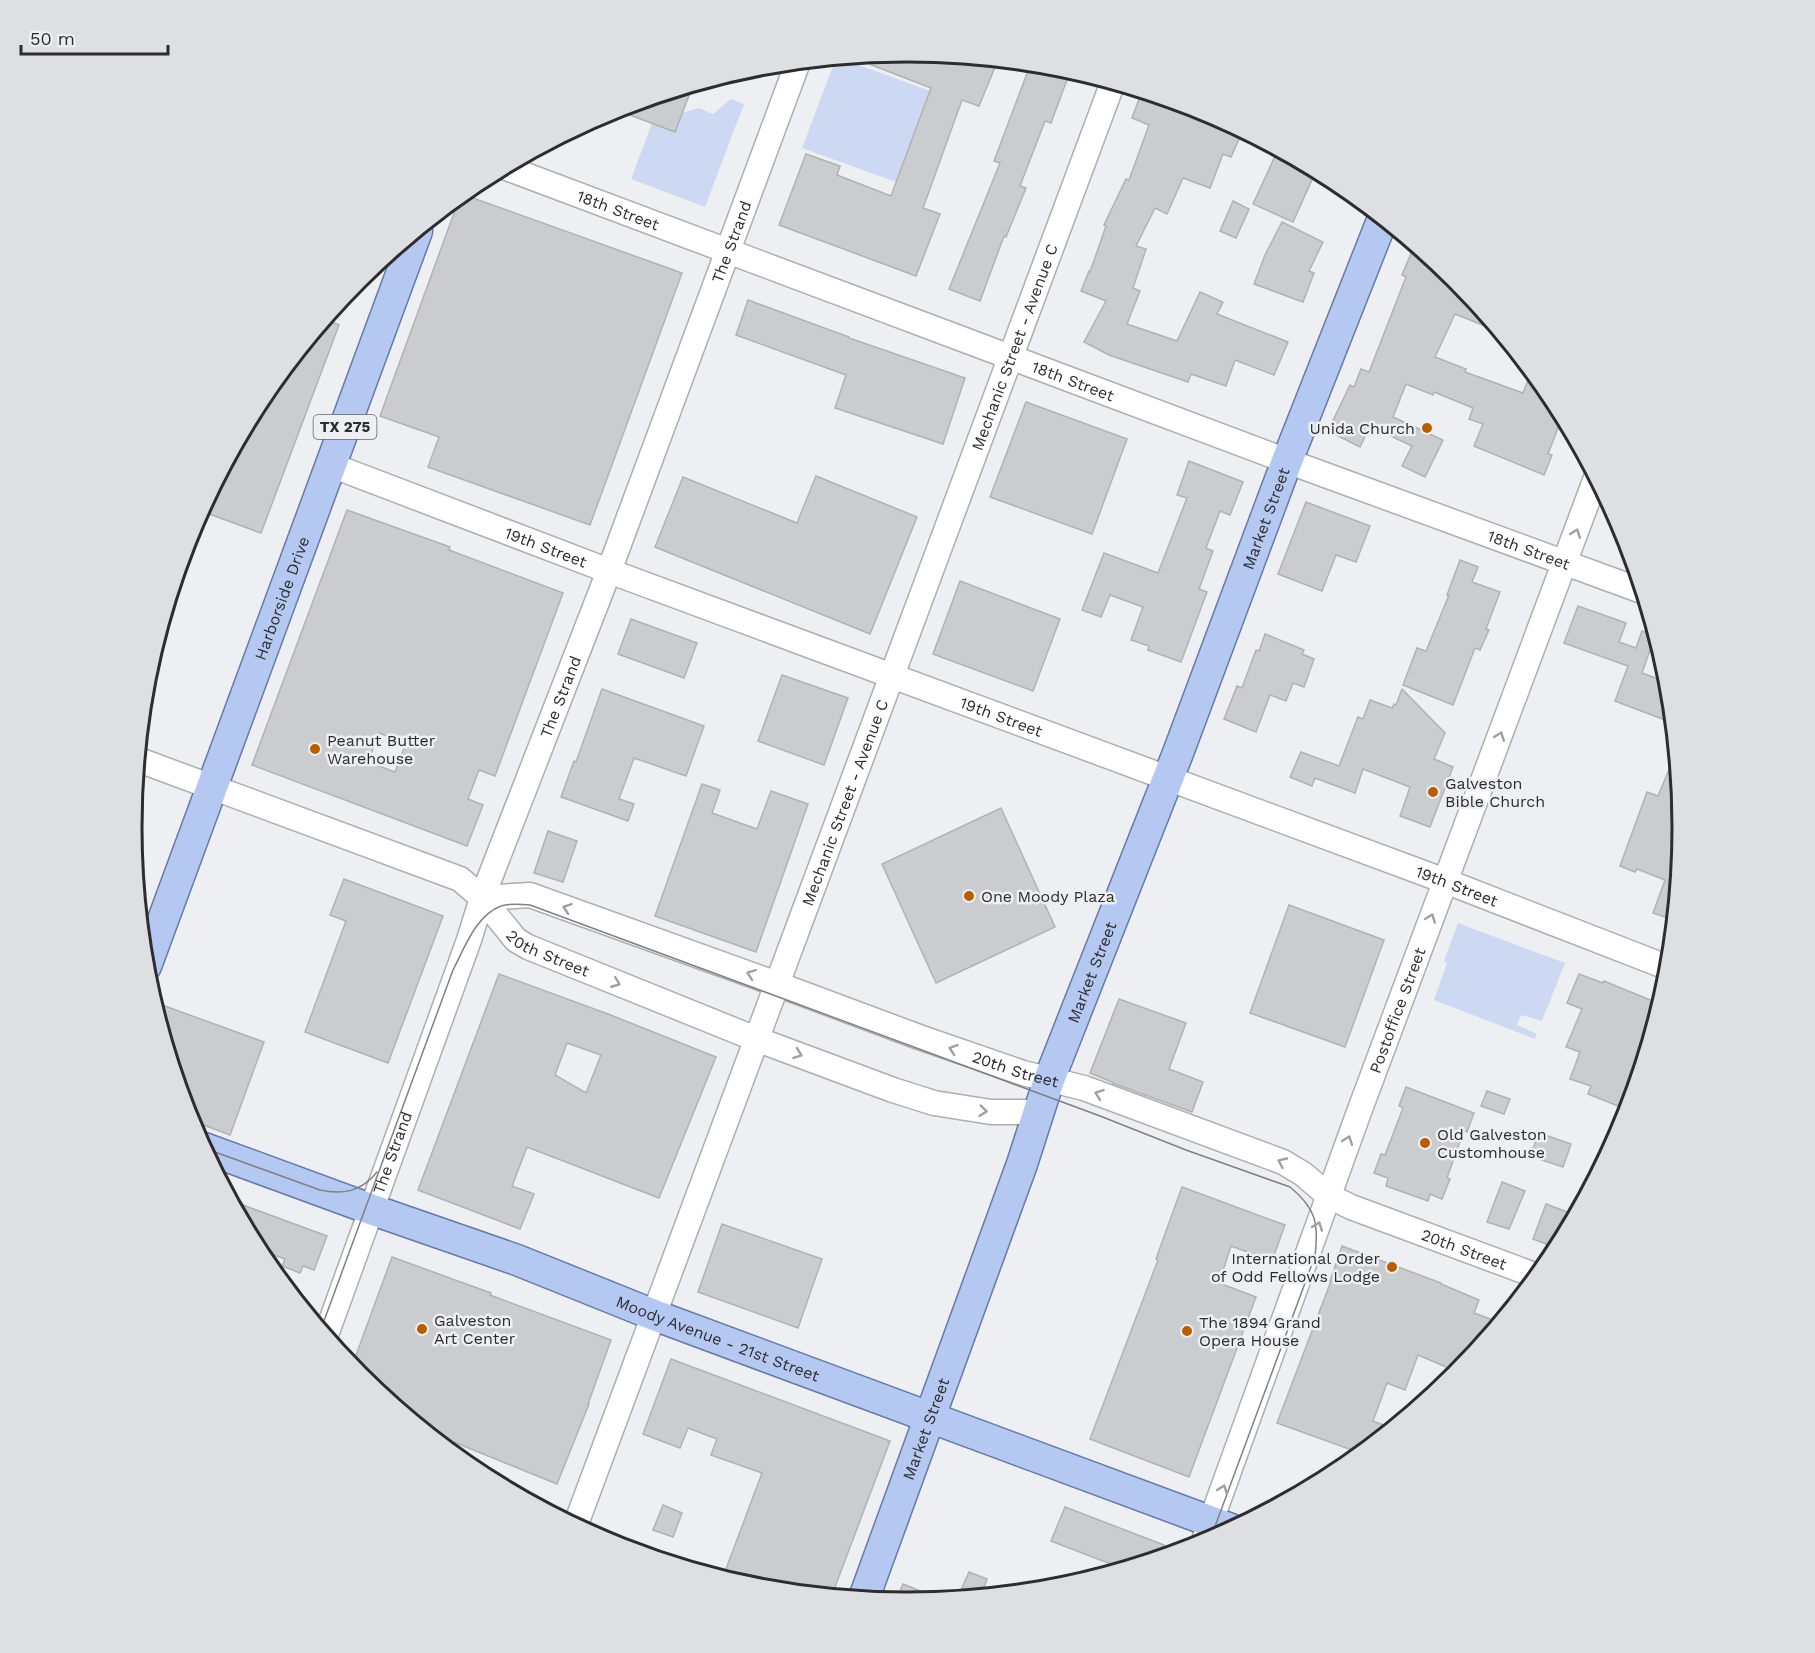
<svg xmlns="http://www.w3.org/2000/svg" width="1815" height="1653" viewBox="0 0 1815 1653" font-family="'Work Sans',sans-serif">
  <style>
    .green { fill: #cdd9f3 }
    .building { fill: #caccd0; stroke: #b0b2b6; stroke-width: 1.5; fill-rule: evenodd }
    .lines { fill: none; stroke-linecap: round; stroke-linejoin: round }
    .minor-casing { stroke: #acaeb2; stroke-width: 27 }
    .major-casing { stroke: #667aa8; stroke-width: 33 }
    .minor { stroke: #fff; stroke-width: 24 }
    .major { stroke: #b5c8f2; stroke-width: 30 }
    .tram { stroke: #808184; stroke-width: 1.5 }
    .oneway { stroke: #a0a0a1 }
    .poi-dot { fill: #b85e00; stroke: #edeff3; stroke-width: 2 }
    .labels { text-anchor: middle; stroke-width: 5; stroke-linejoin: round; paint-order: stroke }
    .shield { fill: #edeff3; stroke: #67676a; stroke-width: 1.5 }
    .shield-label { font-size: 15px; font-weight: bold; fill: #2d2d2f }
    .street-label { font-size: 16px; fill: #2d2d2f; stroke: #edeff3 }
    .poi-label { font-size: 16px; fill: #2d2d2f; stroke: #edeff3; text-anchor: start }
    .rim { fill: none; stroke: #2d2d2f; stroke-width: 3 }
  </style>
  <rect width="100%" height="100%" fill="#edeff3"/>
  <g class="green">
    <path d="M 836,58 L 839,58 L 930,91 L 896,182 L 802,148 Z"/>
    <path d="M 731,99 L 744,104 L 705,207 L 631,179 L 652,123 L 675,132 L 682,113 L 699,108 L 713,114 Z"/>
    <path d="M 1458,923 L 1565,963 L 1542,1021 L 1521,1015 L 1517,1025 L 1537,1034 L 1535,1039 L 1434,1000 L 1447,963 L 1444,961 Z"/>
  </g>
  <g class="building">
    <path d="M 908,51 L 998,60 L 979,106 L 962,100 L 923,208 L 940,214 L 916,276 L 779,225 L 806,154 L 840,166 L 837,175 L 891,196 L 931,88 L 851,57 Z"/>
    <path d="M 1031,63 L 1059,66 L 1071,69 L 1051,123 L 1045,121 L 1020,186 L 1026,188 L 1006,237 L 1004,236 L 980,301 L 949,289 L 1000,163 L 994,161 Z"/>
    <path d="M 693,85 L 675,132 L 614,109 L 667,93 Z"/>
    <path d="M 1142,91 L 1204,110 L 1243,130 L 1231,157 L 1223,154 L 1210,188 L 1183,178 L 1167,214 L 1155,208 L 1136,246 L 1146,249 L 1133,288 L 1140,291 L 1127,324 L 1177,341 L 1200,292 L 1223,302 L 1217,314 L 1288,342 L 1274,375 L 1235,360 L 1226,386 L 1191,374 L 1188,382 L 1109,355 L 1084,342 L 1106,301 L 1081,291 L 1089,271 L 1090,272 L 1106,226 L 1104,225 L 1126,179 L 1129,180 L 1149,125 L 1132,118 Z"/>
    <path d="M 1276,154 L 1316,171 L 1293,222 L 1253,204 Z"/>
    <path d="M 461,194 L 462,194 L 682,273 L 590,525 L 428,467 L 439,437 L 380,416 Z"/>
    <path d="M 1233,201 L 1249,209 L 1236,238 L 1220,231 Z"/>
    <path d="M 1282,222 L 1323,242 L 1309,271 L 1314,273 L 1303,302 L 1254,284 L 1265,255 Z"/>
    <path d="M 1413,249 L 1428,255 L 1456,278 L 1500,332 L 1455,314 L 1435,357 L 1466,369 L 1465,372 L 1523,393 L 1532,370 L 1552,396 L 1563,415 L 1548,454 L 1552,455 L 1544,475 L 1474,446 L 1483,424 L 1469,419 L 1473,408 L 1434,392 L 1433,395 L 1406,384 L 1393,417 L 1443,440 L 1425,477 L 1402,466 L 1412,446 L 1370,426 L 1360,447 L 1328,431 L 1350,385 L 1354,387 L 1361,369 L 1369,372 L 1406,277 L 1402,275 Z"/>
    <path d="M 748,300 L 849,337 L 849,338 L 965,378 L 943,444 L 835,408 L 846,375 L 736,335 Z"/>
    <path d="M 325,319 L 339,325 L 261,533 L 201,511 L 263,395 Z"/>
    <path d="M 1026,402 L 1127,439 L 1092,534 L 990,497 Z"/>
    <path d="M 1189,461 L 1243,482 L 1230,515 L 1220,511 L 1206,548 L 1213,551 L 1199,589 L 1207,592 L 1181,662 L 1148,650 L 1149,646 L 1131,640 L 1143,607 L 1110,595 L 1101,617 L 1082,610 L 1104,553 L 1158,573 L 1187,498 L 1177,495 Z"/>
    <path d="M 816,476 L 917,517 L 870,634 L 655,547 L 683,477 L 797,523 Z"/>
    <path d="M 1306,502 L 1370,526 L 1356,562 L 1336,555 L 1322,591 L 1278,574 Z"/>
    <path d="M 347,510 L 450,547 L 449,550 L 563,593 L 495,776 L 479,770 L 468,799 L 483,805 L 467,846 L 252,765 ZM 379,733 L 406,743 L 395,772 L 368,762 Z"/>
    <path d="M 1460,560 L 1478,567 L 1472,582 L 1500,592 L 1486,629 L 1489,630 L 1480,650 L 1475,648 L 1453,705 L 1403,685 L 1417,648 L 1426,651 L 1449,595 L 1447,595 Z"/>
    <path d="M 960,581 L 1060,619 L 1033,691 L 933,654 Z"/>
    <path d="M 1578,606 L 1626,623 L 1619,642 L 1636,648 L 1642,631 L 1655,636 L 1642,673 L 1669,683 L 1673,723 L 1615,701 L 1628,666 L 1564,643 Z"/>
    <path d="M 631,619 L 697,643 L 684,678 L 618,654 Z"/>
    <path d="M 1265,634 L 1304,650 L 1302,654 L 1314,659 L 1304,687 L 1293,683 L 1286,701 L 1270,695 L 1256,732 L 1224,719 L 1237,686 L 1242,688 L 1256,650 L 1259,651 Z"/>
    <path d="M 782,675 L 848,698 L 824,765 L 758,741 Z"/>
    <path d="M 602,689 L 704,726 L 686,776 L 634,758 L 619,799 L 634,804 L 628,821 L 561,797 L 574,761 L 576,762 Z"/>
    <path d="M 1402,689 L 1445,733 L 1434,759 L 1453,767 L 1430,827 L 1400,816 L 1410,787 L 1363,769 L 1355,793 L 1315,778 L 1312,786 L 1290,777 L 1301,752 L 1339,766 L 1358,717 L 1363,719 L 1370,700 L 1392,708 L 1394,704 L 1396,705 Z"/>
    <path d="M 1676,753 L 1683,827 L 1674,920 L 1653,913 L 1665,880 L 1637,869 L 1635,872 L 1620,866 L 1647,792 L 1658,796 Z"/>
    <path d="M 702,784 L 720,790 L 712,813 L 757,829 L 771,791 L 808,804 L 756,952 L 655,916 Z"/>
    <path d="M 1001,808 L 1055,927 L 936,983 L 882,864 Z"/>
    <path d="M 548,831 L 577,841 L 563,882 L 534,873 Z"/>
    <path d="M 344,879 L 443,916 L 388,1063 L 305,1032 L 346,921 L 330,915 Z"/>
    <path d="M 1289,905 L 1384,940 L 1345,1047 L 1250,1013 Z"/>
    <path d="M 499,974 L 608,1014 L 716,1057 L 659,1198 L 527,1147 L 512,1186 L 534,1194 L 520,1229 L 418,1190 ZM 567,1043 L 601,1055 L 586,1093 L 555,1075 Z"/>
    <path d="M 1579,974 L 1603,983 L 1604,981 L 1660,1004 L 1628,1110 L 1588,1094 L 1591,1086 L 1570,1079 L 1580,1052 L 1566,1047 L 1582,1009 L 1567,1003 Z"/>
    <path d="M 1119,999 L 1186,1023 L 1169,1069 L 1203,1082 L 1192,1112 L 1112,1083 L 1112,1082 L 1090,1073 Z"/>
    <path d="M 162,1005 L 264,1042 L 230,1135 L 190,1120 L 158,1015 Z"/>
    <path d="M 1406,1087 L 1474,1113 L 1467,1132 L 1464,1130 L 1447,1178 L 1450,1179 L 1442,1199 L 1430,1194 L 1428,1201 L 1386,1186 L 1388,1178 L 1374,1173 L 1381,1154 L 1385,1155 L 1403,1108 L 1399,1106 Z"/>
    <path d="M 1487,1091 L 1510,1099 L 1504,1114 L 1481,1106 Z"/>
    <path d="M 1539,1133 L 1571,1144 L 1563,1167 L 1530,1156 Z"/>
    <path d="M 1502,1182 L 1525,1191 L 1509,1229 L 1487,1222 Z"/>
    <path d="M 1182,1187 L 1285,1225 L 1272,1261 L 1231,1246 L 1219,1283 L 1256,1297 L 1189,1477 L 1090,1439 L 1158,1260 L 1156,1259 Z"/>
    <path d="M 232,1201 L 327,1236 L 314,1270 L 303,1266 L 300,1273 L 282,1266 L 285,1259 L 258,1249 Z"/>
    <path d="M 1546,1204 L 1575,1215 L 1557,1248 L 1533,1239 Z"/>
    <path d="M 722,1224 L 822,1259 L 798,1328 L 698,1292 Z"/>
    <path d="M 1342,1246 L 1441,1283 L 1441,1284 L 1479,1300 L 1474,1313 L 1499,1322 L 1458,1372 L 1418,1355 L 1405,1390 L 1387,1383 L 1373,1421 L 1391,1428 L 1360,1453 L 1277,1423 L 1331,1281 L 1330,1281 Z"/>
    <path d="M 392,1257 L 491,1293 L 490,1295 L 611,1340 L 588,1404 L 589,1404 L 557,1484 L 439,1436 L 438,1439 L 359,1375 L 352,1366 Z"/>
    <path d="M 671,1359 L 890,1441 L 832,1595 L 756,1587 L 723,1577 L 762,1473 L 711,1455 L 717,1439 L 688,1428 L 680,1448 L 643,1434 Z"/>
    <path d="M 663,1505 L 682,1513 L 673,1537 L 653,1530 Z"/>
    <path d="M 1065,1507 L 1164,1545 L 1160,1556 L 1121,1568 L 1051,1541 Z"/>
    <path d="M 969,1572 L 987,1579 L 981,1595 L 958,1597 Z"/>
    <path d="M 903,1584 L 940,1599 L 907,1602 L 896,1601 Z"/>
  </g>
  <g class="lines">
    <g class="minor-casing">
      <g id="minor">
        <path id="s1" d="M 504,167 L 1287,461 L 1642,591"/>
        <path id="s2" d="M 331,465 L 609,571 L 1445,881 L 1669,968"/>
        <path id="s3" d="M 139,760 L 460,879 L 482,898 L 516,940 L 528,947 L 756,1039 L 893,1090 L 934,1103 L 991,1112 L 1040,1112"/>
        <path id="s4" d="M 482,898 L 530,895 L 777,984 L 919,1037 L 1023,1073 L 1084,1088 L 1283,1162 L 1303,1174 L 1329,1196 L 1351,1207 L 1537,1276"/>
        <path id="s5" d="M 326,1335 L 469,940 L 482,898 L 609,571 L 798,62"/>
        <path id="s6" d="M 576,1524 L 1113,82"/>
        <path id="s7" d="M 1203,1543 L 1359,1112 L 1596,478"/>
      </g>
    </g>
    <g class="major-casing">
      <g id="major">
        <path id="s8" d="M 146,966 L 417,231"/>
        <path id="s9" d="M 204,1148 L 373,1210 L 517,1260 L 654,1315 L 1231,1529"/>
        <path id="s10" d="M 864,1598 L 1022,1164 L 1049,1080 L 1178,753 L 1287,461 L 1383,218"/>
      </g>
    </g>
    <use href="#minor" class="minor"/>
    <use href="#major" class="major"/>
    <g class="tram">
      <path d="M 204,1148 L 320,1190 C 343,1195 361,1192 377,1172"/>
      <path d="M 321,1329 L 453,970 C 464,949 476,915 501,906 C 510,903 520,904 530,905 L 1100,1116 L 1186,1150 L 1290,1187 C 1316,1208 1319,1224 1315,1256 L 1210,1540"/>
    </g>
  </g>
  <defs><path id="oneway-chevron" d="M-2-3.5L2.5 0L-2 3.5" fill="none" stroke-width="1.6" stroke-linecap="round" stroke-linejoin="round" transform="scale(1.5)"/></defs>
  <g class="oneway">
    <use href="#oneway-chevron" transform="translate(1576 533) rotate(-69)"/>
    <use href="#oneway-chevron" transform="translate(1500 736) rotate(-69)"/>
    <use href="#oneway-chevron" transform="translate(567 908) rotate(-161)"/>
    <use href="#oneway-chevron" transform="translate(1431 918) rotate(-70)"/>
    <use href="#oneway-chevron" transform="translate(751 974) rotate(-160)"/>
    <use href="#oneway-chevron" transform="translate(616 983) rotate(22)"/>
    <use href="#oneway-chevron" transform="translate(953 1049) rotate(-161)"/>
    <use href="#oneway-chevron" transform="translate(798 1054) rotate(20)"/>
    <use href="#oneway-chevron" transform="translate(1099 1094) rotate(-160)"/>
    <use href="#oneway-chevron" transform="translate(983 1111) rotate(6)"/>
    <use href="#oneway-chevron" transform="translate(1348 1140) rotate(-70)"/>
    <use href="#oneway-chevron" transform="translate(1282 1162) rotate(-155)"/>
    <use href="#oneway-chevron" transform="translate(1318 1226) rotate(-70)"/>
    <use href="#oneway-chevron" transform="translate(1223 1489) rotate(-70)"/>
  </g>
  <g class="poi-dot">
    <circle cx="1427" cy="428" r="6"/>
    <circle cx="315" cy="749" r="6"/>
    <circle cx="1433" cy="792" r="6"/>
    <circle cx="969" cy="896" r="6"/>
    <circle cx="1425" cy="1143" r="6"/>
    <circle cx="1392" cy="1267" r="6"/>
    <circle cx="422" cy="1329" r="6"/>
    <circle cx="1187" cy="1331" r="6"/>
  </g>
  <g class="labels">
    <rect class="shield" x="313.5" y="415" width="63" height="24" rx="4.5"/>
    <g class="shield-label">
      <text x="345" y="432">TX 275</text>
    </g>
    <g class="street-label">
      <text dy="6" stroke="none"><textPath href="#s1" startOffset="122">18th Street</textPath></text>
      <text dy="6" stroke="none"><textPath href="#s5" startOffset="1166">The Strand</textPath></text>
      <text dy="6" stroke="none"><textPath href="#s6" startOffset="1256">Mechanic Street - Avenue C</textPath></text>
      <text dy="6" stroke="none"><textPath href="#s1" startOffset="608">18th Street</textPath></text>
      <text dy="6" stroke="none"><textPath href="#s10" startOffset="1152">Market Street</textPath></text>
      <text dy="6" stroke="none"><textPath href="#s2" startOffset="230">19th Street</textPath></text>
      <text dy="6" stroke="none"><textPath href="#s1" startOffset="1094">18th Street</textPath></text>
      <text dy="6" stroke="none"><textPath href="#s8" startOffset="392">Harborside Drive</textPath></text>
      <text dy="6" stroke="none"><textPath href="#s5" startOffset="680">The Strand</textPath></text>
      <text dy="6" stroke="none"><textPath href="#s2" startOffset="716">19th Street</textPath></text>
      <text dy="6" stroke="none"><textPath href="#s6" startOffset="770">Mechanic Street - Avenue C</textPath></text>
      <text dy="6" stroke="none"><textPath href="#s2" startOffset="1202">19th Street</textPath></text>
      <text dy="6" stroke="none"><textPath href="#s3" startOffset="460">20th Street</textPath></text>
      <text dy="6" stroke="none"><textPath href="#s10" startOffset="666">Market Street</textPath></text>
      <text dy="6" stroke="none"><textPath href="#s7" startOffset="567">Postoffice Street</textPath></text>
      <text dy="6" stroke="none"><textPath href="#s4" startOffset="564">20th Street</textPath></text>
      <text dy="6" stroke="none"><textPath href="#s5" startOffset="194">The Strand</textPath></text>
      <text dy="6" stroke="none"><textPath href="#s4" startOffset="1050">20th Street</textPath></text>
      <text dy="6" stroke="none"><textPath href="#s9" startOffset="548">Moody Avenue - 21st Street</textPath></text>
      <text dy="6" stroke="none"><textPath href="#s10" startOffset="180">Market Street</textPath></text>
    </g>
    <g class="poi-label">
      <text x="1415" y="434" text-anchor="end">Unida Church</text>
      <text x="327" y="746">Peanut Butter<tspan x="327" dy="18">Warehouse</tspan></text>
      <text x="1445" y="789">Galveston<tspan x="1445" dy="18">Bible Church</tspan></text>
      <text x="981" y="902">One Moody Plaza</text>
      <text x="1437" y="1140">Old Galveston<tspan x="1437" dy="18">Customhouse</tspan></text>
      <text x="1380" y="1264" text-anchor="end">International Order<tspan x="1380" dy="18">of Odd Fellows Lodge</tspan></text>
      <text x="434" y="1326">Galveston<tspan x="434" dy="18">Art Center</tspan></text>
      <text x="1199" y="1328">The 1894 Grand<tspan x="1199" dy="18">Opera House</tspan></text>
    </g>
  </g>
  <path d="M0 0H1815V1653H0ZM142 827a765 765 0 1 1 1530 0a765 765 0 1 1-1530 0Z" fill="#dedfe3" fill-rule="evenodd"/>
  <path class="rim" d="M142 827a765 765 0 1 1 1530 0a765 765 0 1 1-1530 0Z"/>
  <path d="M21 45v9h147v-9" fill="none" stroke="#2d2d2f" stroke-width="3"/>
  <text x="30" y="45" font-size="18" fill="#2d2d2f" stroke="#edeff3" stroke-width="4.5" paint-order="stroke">50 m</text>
</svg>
